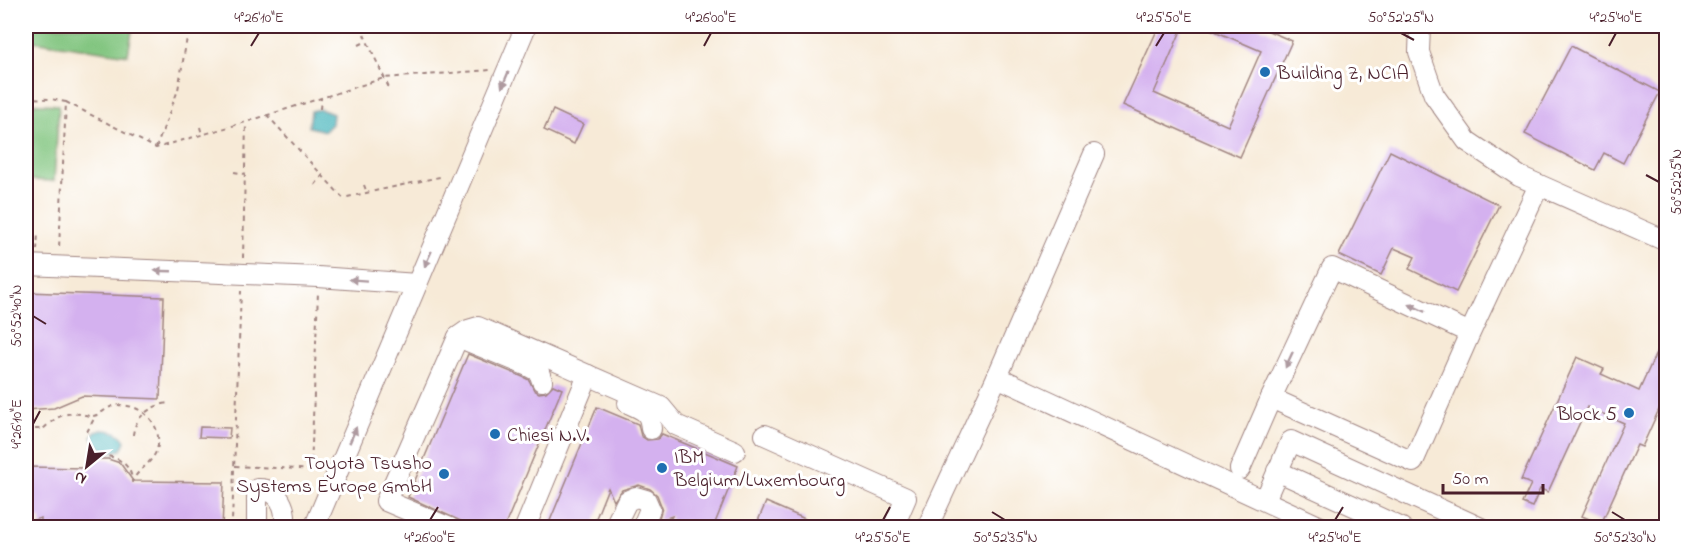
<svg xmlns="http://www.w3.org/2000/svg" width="1692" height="553" viewBox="0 0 1692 553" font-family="'Indie Flower',sans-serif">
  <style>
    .green { fill: #81c57f; stroke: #667255; stroke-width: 1.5 }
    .water { fill: #41b2b9; stroke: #466872; stroke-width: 1.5 }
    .building { fill: #d4b1ef }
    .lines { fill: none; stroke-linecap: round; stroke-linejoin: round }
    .minor-casing { stroke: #a08481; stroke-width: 22 }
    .path { stroke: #a08481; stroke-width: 2; stroke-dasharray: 4.5 4.5; stroke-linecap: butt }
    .minor { stroke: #fff; stroke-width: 20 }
    .oneway { fill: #ae9aa0 }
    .ticks { fill: none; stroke: #4a1f2b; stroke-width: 2 }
    .poi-dot { fill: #1f6fb2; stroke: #fff; stroke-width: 2 }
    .labels { text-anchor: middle; stroke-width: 6; stroke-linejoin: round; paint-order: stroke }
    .poi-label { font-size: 20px; fill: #4a1f2b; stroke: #fff; text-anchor: start }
    .neatline { fill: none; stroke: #4a1f2b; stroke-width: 2 }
    .ticks-label { font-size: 15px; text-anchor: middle; fill: #4a1f2b }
  </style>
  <rect width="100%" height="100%" fill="#fff"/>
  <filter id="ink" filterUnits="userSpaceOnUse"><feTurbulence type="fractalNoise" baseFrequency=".0167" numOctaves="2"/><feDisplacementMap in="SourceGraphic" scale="12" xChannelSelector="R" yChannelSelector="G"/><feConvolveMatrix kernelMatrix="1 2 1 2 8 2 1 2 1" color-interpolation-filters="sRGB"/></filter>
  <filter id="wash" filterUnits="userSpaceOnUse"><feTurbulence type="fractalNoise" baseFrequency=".008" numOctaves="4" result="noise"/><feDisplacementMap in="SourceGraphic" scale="24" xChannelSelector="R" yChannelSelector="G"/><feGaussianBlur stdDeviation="1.35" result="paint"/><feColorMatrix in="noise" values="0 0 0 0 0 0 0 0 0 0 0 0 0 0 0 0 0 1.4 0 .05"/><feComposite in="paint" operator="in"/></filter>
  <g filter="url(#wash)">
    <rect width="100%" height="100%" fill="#f7ead7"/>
    <g class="green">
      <path d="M 28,26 L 133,26 L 128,55 L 26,40 Z"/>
      <path d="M 26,103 L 59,105 L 54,181 L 26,180 Z"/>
    </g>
    <g class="water">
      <path d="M 320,109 L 333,114 L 332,124 L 325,131 L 309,127 L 311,111 Z"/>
      <path d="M 102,430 C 112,430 120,432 125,441 L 121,450 C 103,455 101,449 92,437 L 95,432 Z"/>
    </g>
    <g id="blocks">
      <g class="building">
        <path d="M 1159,26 L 1183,26 L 1154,93 L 1228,126 L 1261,51 L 1203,26 L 1257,26 L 1292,41 L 1240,157 L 1123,105 Z"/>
        <path d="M 1571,46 L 1660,92 L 1623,163 L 1604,153 L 1595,170 L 1525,134 Z"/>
        <path d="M 553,110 L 583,124 L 574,144 L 544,130 Z"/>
        <path d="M 1390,151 L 1499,205 L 1456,292 L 1409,269 L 1415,257 L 1394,248 L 1381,275 L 1339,255 Z"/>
        <path d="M 26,292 L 164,297 L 160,399 L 82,396 L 54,408 L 26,410 Z"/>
        <path d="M 1666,331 L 1666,394 L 1642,447 L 1637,445 L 1601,524 L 1582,516 L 1624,423 L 1587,407 L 1548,492 L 1540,489 L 1532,507 L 1522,503 L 1531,484 L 1521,480 L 1577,357 L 1604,369 L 1601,374 L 1639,391 Z"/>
        <path d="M 468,354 L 523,377 L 529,380 L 534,390 L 539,393 L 546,392 L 553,385 L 562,389 L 504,528 L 476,528 L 408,497 Z"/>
        <path d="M 597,407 L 638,424 L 641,436 L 647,440 L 658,439 L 662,434 L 738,466 L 713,528 L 667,528 L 672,516 L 658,521 L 662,508 L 657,495 L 650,489 L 639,485 L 622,490 L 614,501 L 608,488 L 592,528 L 547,528 Z"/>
        <path d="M 200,427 L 230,428 L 229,438 L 199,437 Z"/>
        <path d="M 97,459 L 108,459 L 120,463 L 133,481 L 224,482 L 222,528 L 41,528 L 41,518 L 26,522 L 26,467 L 85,468 Z"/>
        <path d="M 766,502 L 805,519 L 801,528 L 755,528 Z"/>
      </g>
    </g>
  </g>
  <g filter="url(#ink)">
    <use href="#blocks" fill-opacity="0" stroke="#a08481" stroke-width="1.5"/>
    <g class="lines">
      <g class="minor-casing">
        <g id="minor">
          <path d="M 1420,26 L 1419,52 L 1434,95 L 1467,141 L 1519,176 L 1666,241"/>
          <path d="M 26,265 L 318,277 L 417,284"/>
          <path d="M 1470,333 L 1332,268 L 1271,398 L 1413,462 L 1470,333 L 1539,185"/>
          <path d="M 458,337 L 528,366 L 539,372 L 542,381"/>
          <path d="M 997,377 L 1323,528"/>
          <path d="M 628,403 C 643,410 650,411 651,429"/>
          <path d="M 765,435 L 906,498 L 893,528"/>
          <path d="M 1240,469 L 1271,398"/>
          <path d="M 1277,471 L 1402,528"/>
          <path d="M 1265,500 L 1291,441 L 1481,528"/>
          <path d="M 257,528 L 257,489 C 279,488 288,508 284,528"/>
          <path d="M 314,528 L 526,26"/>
          <path d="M 450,528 L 386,501 L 458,337 L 468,330 L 478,327 L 661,407 L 676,425 L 735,451"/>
          <path d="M 525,528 L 588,375"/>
          <path d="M 614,528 L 627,501 L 636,497 L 646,500 L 650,509 L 642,528"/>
          <path d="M 927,528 L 997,377 L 1094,154"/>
        </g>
      </g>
      <g class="path">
        <path d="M 360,26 L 389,88"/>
        <path d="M 359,45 L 367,41"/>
        <path d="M 26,98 L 51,99 L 66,102 L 59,248"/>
        <path d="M 66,102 L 156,148 L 246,122 L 384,78 L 491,70"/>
        <path d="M 320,109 L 321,98"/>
        <path d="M 267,115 L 343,198 L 444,176"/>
        <path d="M 200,127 L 202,135"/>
        <path d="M 156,148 L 178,90 L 189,26"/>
        <path d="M 234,172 L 245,174"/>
        <path d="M 315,185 L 322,176"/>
        <path d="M 364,185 L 367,193"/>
        <path d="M 37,250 L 38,232"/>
        <path d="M 243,258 L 246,123"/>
        <path d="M 26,429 L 43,429 C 54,419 64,411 80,414 C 84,414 89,417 93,416 C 100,415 106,408 113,406 C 137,401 161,420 158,445 C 155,463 138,468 132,482 C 133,455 89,445 83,470"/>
        <path d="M 87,432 L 96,415"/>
        <path d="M 133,435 C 135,416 152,405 169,403"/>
        <path d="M 235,466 L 320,470"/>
        <path d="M 311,470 L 318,292"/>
        <path d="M 26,524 L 38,525"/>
        <path d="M 230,528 L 232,521 L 241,291"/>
      </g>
      <use href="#minor" class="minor"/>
    </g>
    <defs><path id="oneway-solid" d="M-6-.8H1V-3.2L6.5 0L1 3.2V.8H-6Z" transform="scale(1.5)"/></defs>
    <g class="oneway">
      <use href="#oneway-solid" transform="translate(505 80) rotate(113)"/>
      <use href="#oneway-solid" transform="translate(428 259) rotate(114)"/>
      <use href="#oneway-solid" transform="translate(163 271) rotate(-178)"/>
      <use href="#oneway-solid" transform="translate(358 280) rotate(-176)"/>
      <use href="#oneway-solid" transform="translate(1417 308) rotate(-155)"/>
      <use href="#oneway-solid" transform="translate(1289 360) rotate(115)"/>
      <use href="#oneway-solid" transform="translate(353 435) rotate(-67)"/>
    </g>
  </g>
  <path class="ticks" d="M 1401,33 L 1414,40M 251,46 L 259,33M 704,46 L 711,33M 1156,46 L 1164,33M 1609,46 L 1616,33M 1646,175 L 1659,182M 33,316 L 46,324M 33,424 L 40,411M 992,512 L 1005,520M 1612,512 L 1625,520M 430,520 L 438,507M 883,520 L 890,507M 1335,520 L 1343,507"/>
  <g class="poi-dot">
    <circle cx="1265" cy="72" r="6"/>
    <circle cx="1629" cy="413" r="6"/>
    <circle cx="495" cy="434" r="6"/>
    <circle cx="662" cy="468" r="6"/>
    <circle cx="444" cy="474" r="6"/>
  </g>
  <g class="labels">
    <g class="poi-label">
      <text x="1277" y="79">Building Z, NCIA</text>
      <text x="1617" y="420" text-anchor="end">Block 5</text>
      <text x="507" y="441">Chiesi N.V.</text>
      <text x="674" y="463">IBM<tspan x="674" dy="23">Belgium/Luxembourg</tspan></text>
      <text x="432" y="469" text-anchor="end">Toyota Tsusho<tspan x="432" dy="23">Systems Europe GmbH</tspan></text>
    </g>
  </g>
  <rect width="1692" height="553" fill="none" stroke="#fff" stroke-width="66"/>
  <g transform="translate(87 466) rotate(210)" stroke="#ffffff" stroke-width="4.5" paint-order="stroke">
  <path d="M0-4.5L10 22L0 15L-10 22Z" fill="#4a1f2b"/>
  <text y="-9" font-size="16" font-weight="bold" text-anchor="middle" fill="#4a1f2b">N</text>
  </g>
  <path d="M1443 484v9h100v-9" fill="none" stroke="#4a1f2b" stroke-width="3"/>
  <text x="1452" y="484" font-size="18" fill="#4a1f2b" stroke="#ffffff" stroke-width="4.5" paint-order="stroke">50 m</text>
  <rect x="33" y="33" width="1626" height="487" class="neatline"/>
  <g class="ticks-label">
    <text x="259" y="22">4°26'10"E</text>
    <text x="711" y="22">4°26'00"E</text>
    <text x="1164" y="22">4°25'50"E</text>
    <text x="1401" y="22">50°52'25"N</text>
    <text x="1616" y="22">4°25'40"E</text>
    <text transform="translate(1676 182) rotate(-90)" y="5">50°52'25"N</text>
    <text transform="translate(16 316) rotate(-90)" y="5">50°52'40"N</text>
    <text transform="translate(16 424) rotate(-90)" y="5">4°26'10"E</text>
    <text x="430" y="542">4°26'00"E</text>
    <text x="883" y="542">4°25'50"E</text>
    <text x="1005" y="542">50°52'35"N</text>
    <text x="1335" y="542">4°25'40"E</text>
    <text x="1625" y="542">50°52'30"N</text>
  </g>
</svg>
